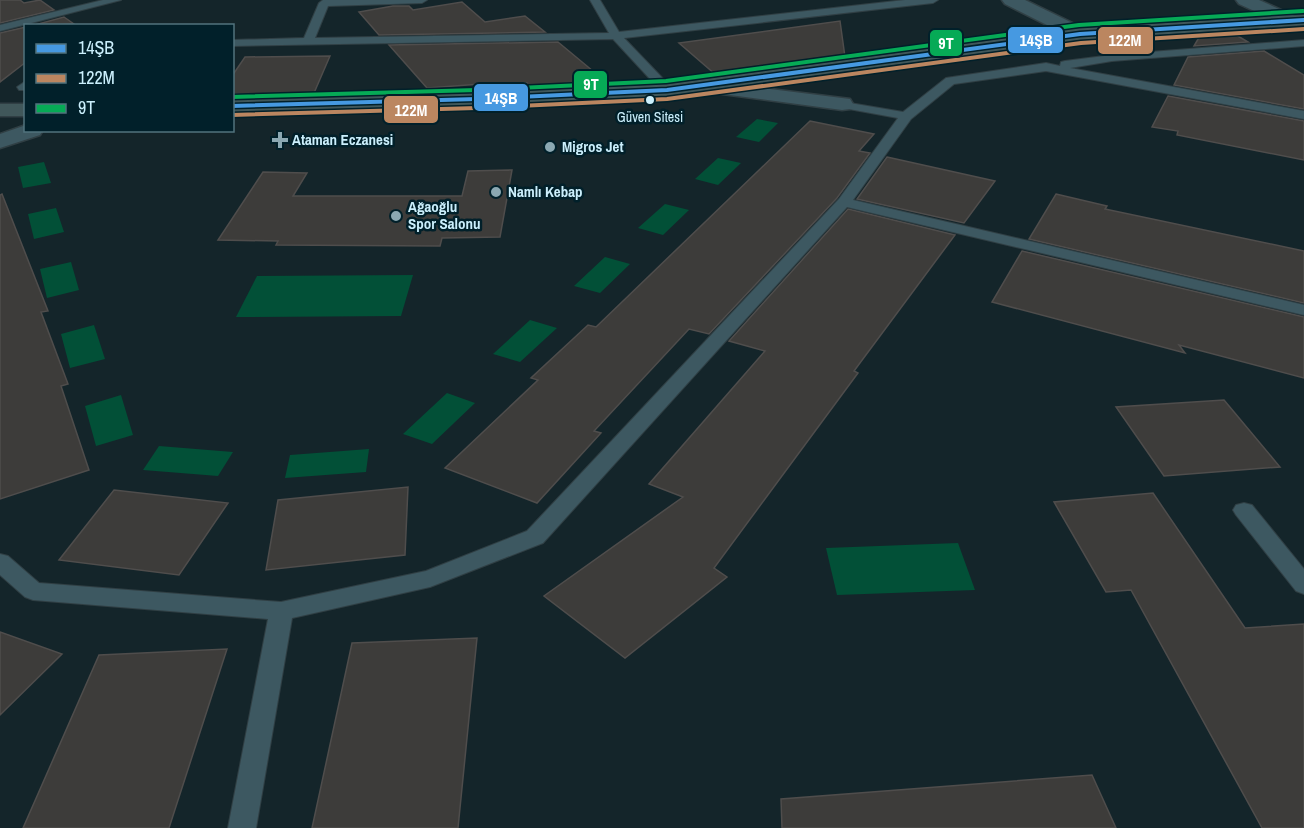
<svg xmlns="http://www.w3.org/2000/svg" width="1304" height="828" viewBox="0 0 1304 828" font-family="'Archivo Narrow',sans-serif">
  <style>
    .water { fill: #025037 }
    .building { fill: #3d3c3a; stroke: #4f4d4c; stroke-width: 1.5 }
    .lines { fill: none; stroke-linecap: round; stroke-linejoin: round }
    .service-casing { stroke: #303f44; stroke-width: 2 }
    .minor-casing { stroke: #303f44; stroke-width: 3 }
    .secondary-casing { stroke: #303f44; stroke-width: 3 }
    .service { fill: #3d5861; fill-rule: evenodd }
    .minor { fill: #3d5861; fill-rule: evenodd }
    .secondary { fill: #40575a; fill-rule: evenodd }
    .bus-1-casing { stroke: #01202a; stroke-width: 7 }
    .bus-2-casing { stroke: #01202a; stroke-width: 7 }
    .bus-3-casing { stroke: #01202a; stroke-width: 7 }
    .bus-1 { stroke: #4699e1; stroke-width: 4 }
    .bus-2 { stroke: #bb8660; stroke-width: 4 }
    .bus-3 { stroke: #06aa56; stroke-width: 4 }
    .bus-dot { fill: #cbeffc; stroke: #01202a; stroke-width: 2 }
    .poi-dot { fill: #8ba8b2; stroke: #01202a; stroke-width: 2 }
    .labels { text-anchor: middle; stroke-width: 5; stroke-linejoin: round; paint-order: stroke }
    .far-bus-label { font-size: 14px; fill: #cbeffc; stroke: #01202a }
    .far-poi-label { font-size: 15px; font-weight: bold; fill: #cbeffc; stroke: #01202a; text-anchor: start }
    .line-badge { stroke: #01202a; stroke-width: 2 }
    .badge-label { font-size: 16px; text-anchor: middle; font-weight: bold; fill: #fff }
  </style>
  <rect width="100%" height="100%" fill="#14252a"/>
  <g class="water">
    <path d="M 757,119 L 778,123 L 759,142 L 736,137 Z"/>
    <path d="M 718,158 L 741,163 L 718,185 L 695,179 Z"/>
    <path d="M 44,162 L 51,183 L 23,188 L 18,167 Z"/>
    <path d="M 665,204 L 689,210 L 663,235 L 638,228 Z"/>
    <path d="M 56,208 L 64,232 L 34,239 L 28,214 Z"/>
    <path d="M 605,257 L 630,264 L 600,293 L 574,286 Z"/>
    <path d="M 71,262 L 79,290 L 47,298 L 40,269 Z"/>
    <path d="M 413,275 L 401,316 L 236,317 L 257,276 Z"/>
    <path d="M 530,320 L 557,328 L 520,362 L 493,354 Z"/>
    <path d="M 94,325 L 105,359 L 70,368 L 61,334 Z"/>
    <path d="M 447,393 L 475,403 L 432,444 L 403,434 Z"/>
    <path d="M 121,395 L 133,435 L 96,446 L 85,406 Z"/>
    <path d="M 159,446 L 233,452 L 218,476 L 143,470 Z"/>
    <path d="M 369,449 L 366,472 L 285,478 L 290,455 Z"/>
    <path d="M 958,543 L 975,590 L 837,595 L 826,548 Z"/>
  </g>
  <g class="building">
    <path d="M 0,0 L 20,0 L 24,3 L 40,0 L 54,10 L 0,23 Z"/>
    <path d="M 462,2 L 485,22 L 525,16 L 545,32 L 379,35 L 359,12 L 393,6 L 409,6 L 413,10 Z"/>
    <path d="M 64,17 L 74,24 L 31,26 Z"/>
    <path d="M 840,21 L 845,57 L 762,69 L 716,75 L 679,43 Z"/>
    <path d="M 26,27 L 26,62 L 0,82 L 0,33 Z"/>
    <path d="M 1231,32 L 1248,42 L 1194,46 L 1201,34 Z"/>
    <path d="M 558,42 L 605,81 L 527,86 L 527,83 L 495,83 L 427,88 L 389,45 Z"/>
    <path d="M 1264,51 L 1304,75 L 1304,109 L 1174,85 L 1188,57 Z"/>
    <path d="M 330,56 L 314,93 L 232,94 L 232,76 L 245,57 Z"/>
    <path d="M 1168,96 L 1304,121 L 1304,160 L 1177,135 L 1178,131 L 1152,127 Z"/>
    <path d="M 810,121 L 874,134 L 859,151 L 870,153 L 837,198 L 709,334 L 689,329 L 594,431 L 601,433 L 537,503 L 445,468 L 538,380 L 531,378 L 588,325 L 596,327 Z"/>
    <path d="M 887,157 L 995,181 L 964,223 L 857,199 Z"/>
    <path d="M 512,170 L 500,237 L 442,238 L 440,246 L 276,245 L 278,241 L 218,240 L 263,172 L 307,173 L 293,196 L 462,196 L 468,171 Z"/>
    <path d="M 2,194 L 48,311 L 41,312 L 68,384 L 61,386 L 89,470 L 0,499 L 0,195 Z"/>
    <path d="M 1056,194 L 1107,206 L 1105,209 L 1304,251 L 1304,303 L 1029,239 Z"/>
    <path d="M 848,209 L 955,235 L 854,371 L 858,373 L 714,568 L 727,577 L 625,658 L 544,596 L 683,497 L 649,484 L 765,351 L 729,341 Z"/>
    <path d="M 1022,251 L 1304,317 L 1304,378 L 1179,345 L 1185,353 L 992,302 Z"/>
    <path d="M 1224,400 L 1280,467 L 1164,476 L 1116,407 Z"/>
    <path d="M 408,487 L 405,555 L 266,570 L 278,500 Z"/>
    <path d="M 114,490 L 228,503 L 179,575 L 59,560 Z"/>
    <path d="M 1153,493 L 1245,628 L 1304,624 L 1304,828 L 1262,828 L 1131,590 L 1106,592 L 1054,502 Z"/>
    <path d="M 0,632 L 62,654 L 0,715 Z"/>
    <path d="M 477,638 L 458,828 L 312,828 L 352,643 Z"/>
    <path d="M 227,649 L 169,828 L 23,828 L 99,655 Z"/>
    <path d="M 1092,775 L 1116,828 L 782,828 L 781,799 Z"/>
  </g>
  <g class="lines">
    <g class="service-casing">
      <g id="service">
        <path d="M 103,0 L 121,0 L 0,31 L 0,25 Z"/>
        <path d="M 323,0 L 427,0 L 422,3 L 328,6 L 315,38 L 609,33 L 590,0 L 600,0 L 619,32 L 905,0 L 938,0 L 933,3 L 624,38 L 671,87 L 673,90 L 671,93 L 663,93 L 613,39 L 232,46 L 232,40 L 304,38 L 319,3 Z"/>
        <path d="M 1304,40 L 1304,46 L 1112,61 L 1070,68 L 1304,111 L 1304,119 L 1046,71 L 954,84 L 911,119 L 853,200 L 1304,305 L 1304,315 L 847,207 L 543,543 L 430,587 L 292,618 L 256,828 L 228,828 L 268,619 L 33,600 L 25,597 L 0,575 L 0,554 L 8,556 L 39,583 L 281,602 L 426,571 L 527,531 L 839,199 L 898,118 L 838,107 L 836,104 L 838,101 L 903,112 L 946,78 L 1046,63 L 1060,66 L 1061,62 L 1065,61 L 1112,55 Z"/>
        <path d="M 26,81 L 26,90 L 19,90 L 17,87 Z"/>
        <path d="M 1244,503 L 1252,505 L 1304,569 L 1304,594 L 1296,591 L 1236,515 L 1233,510 L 1236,505 Z"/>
      </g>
    </g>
    <g class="minor-casing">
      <g id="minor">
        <path d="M 1002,0 L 1025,0 L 1087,30 L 1089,34 L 1087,38 L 1073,38 L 1005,4 Z"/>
        <path d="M 1236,0 L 1259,0 L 1297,17 L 1300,21 L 1297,25 L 1285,25 L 1239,4 Z"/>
        <path d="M 699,80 L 842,98 L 850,99 L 853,104 L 850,109 L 842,110 L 692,90 L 689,86 L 692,82 Z"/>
        <path d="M 26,125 L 26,130 L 43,130 L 40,135 L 0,148 L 0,134 Z"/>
      </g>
    </g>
    <g class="secondary-casing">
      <g id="secondary">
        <path d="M 1304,15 L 1304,25 L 1080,40 L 667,96 L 477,105 L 232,112 L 232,100 L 477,93 L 667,84 L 1080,28 Z"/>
        <rect x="0" y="104" width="26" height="12"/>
      </g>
    </g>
    <use href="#service" class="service"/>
    <use href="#minor" class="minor"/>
    <use href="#secondary" class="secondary"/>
    <g class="bus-1-casing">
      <path id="bus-1" d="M 232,106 L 477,99 L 667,90 L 1080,34 L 1304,20"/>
    </g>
    <g class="bus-2-casing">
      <path id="bus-2" d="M 232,115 L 477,108 L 667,99 L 1081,43 L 1304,29"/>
    </g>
    <g class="bus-3-casing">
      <path id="bus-3" d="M 232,97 L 477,90 L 666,81 L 1079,25 L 1303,11"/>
    </g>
    <use href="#bus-1" class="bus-1"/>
    <use href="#bus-2" class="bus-2"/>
    <use href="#bus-3" class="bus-3"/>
  </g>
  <circle class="bus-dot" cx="650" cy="100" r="5"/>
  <g class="poi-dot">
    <path d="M277 131h6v6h6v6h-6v6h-6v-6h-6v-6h6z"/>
    <circle cx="550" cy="147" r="6"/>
    <circle cx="496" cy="192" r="6"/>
    <circle cx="396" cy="216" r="6"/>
  </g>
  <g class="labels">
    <g class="far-bus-label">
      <text x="650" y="122">Güven Sitesi</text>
    </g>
    <g class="far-poi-label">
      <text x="292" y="145">Ataman Eczanesi</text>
      <text x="562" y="152">Migros Jet</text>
      <text x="508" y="197">Namlı Kebap</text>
      <text x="408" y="212">Ağaoğlu<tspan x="408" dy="17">Spor Salonu</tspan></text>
    </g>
  </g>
  <g class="line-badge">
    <rect x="1007" y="26" width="57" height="28" rx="6" fill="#4699e1"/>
    <rect x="1097" y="26" width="57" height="29" rx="6" fill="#bb8660"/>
    <rect x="929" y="29" width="34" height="28" rx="6" fill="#06aa56"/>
    <rect x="573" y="70" width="35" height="29" rx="6" fill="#06aa56"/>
    <rect x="473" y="83" width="56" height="29" rx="6" fill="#4699e1"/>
    <rect x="383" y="95" width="56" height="29" rx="6" fill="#bb8660"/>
  </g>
  <g class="badge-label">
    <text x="1036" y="46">14ŞB</text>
    <text x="1125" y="46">122M</text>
    <text x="946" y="49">9T</text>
    <text x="591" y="90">9T</text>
    <text x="501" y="104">14ŞB</text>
    <text x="411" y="116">122M</text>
  </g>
  <rect x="24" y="24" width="210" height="108" fill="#01202a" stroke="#52737e" stroke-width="1.5"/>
  <rect x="36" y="44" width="30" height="9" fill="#4699e1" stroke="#52737e" stroke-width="1.5"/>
  <text x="78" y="54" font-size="18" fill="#cbeffc">14ŞB</text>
  <rect x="36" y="74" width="30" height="9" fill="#bb8660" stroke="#52737e" stroke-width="1.5"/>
  <text x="78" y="84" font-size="18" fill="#cbeffc">122M</text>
  <rect x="36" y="104" width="30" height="9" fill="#06aa56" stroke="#52737e" stroke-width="1.5"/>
  <text x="78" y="114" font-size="18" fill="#cbeffc">9T</text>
</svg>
